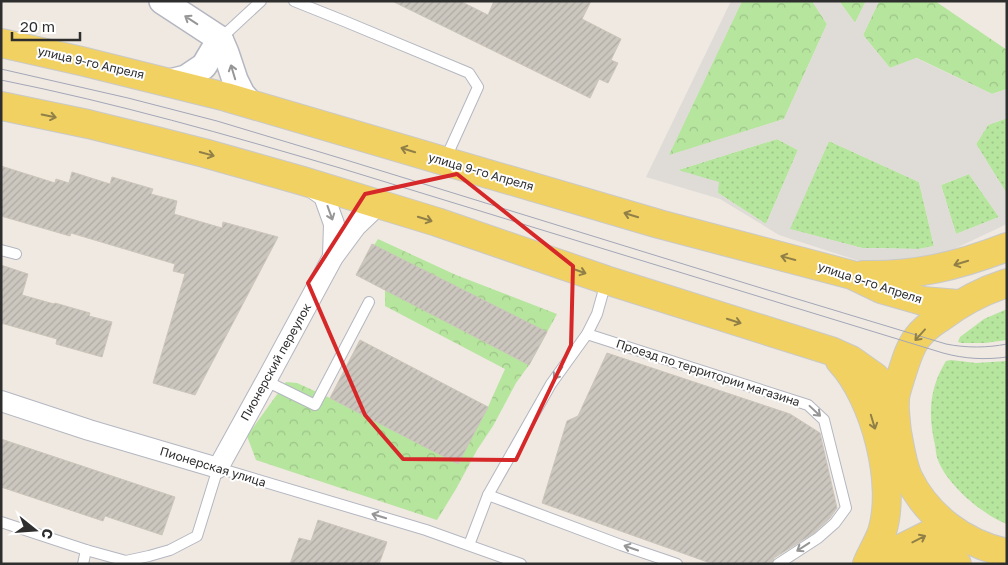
<svg xmlns="http://www.w3.org/2000/svg" width="1008" height="565" viewBox="0 0 1008 565" font-family="'Golos Text',sans-serif">
  <style>
    .grass { fill: url(#grass-dots) }
    .forest { fill: url(#forest-crowns) }
    .plaza { fill: #dfdcd8; fill-rule: evenodd }
    .building { fill: url(#building-hatch); stroke: #cbc5ba }
    .lines { fill: none; stroke-linecap: round; stroke-linejoin: round }
    .service-casing { stroke: #b4b7c1; stroke-width: 12 }
    .minor-casing { stroke: #b4b7c1; stroke-width: 22 }
    .tertiary-casing { stroke: #b4b7c1; stroke-width: 28 }
    .primary-casing { stroke: #c9c9c9; stroke-width: 30 }
    .service { stroke: #fff; stroke-width: 10 }
    .minor { stroke: #fff; stroke-width: 20 }
    .tertiary { stroke: #fff; stroke-width: 25 }
    .primary { stroke: #f2d163; stroke-width: 28 }
    .tram { stroke: #a3a6b8; stroke-width: 1 }
    .oneway { stroke: #969696 }
    .oneway2 { stroke: #908048 }
    .marked { fill: none; stroke: #d62828; stroke-width: 4; stroke-linejoin: round }
    .labels { text-anchor: middle; stroke-width: 4; stroke-linejoin: round; paint-order: stroke }
    .street-label { font-size: 12px; fill: #2e2e2e; stroke: #fff }
  </style>
  <defs>
    <pattern id="grass-dots" width="8" height="8" patternUnits="userSpaceOnUse" patternTransform="scale(1.25)"><rect width="8" height="8" fill="#b6e59e"/><path d="M2 2h.1M6 6h.1" fill="none" stroke="#9dc588" stroke-width="1.8" stroke-linecap="round"/></pattern>
    <pattern id="forest-crowns" width="20" height="18" patternUnits="userSpaceOnUse" patternTransform="scale(1.25)"><rect width="20" height="18" fill="#b6e59e"/><path d="M2 6a3 3 0 1 1 6 0M12 15a3 3 0 1 1 6 0" fill="none" stroke="#9dc588"/></pattern>
    <pattern id="building-hatch" width="6" height="6" patternUnits="userSpaceOnUse" patternTransform="scale(1.25)"><rect width="6" height="6" fill="#cbc7bf"/><path d="M-1 1l2-2M0 6l6-6M5 7l2-2" fill="none" stroke="#afaba4"/></pattern>
  </defs>
  <rect width="100%" height="100%" fill="#efe9e1"/>
  <g class="grass">
    <path d="M 1007,118 L 1007,194 L 976,144 L 988,125 Z"/>
    <path d="M 777,139 L 798,150 L 766,224 L 718,193 L 678,170 Z"/>
    <path d="M 829,141 L 919,182 L 934,246 L 919,249 L 862,248 L 789,229 Z"/>
    <path d="M 969,174 L 999,217 L 956,234 L 941,185 Z"/>
    <path d="M 1007,309 L 1007,340 L 985,343 L 962,343 L 958,342 L 960,337 L 984,319 Z"/>
    <path d="M 951,360 L 976,363 L 1007,361 L 1007,524 C 983,515 947,485 938,460 C 936,456 936,450 935,445 C 928,415 929,388 946,361 Z"/>
  </g>
  <g class="forest">
    <path d="M 742,1 L 812,1 L 827,24 L 784,119 L 668,156 Z"/>
    <path d="M 839,1 L 866,1 L 855,23 Z"/>
    <path d="M 879,1 L 935,1 L 1007,50 L 1007,89 L 992,94 L 917,58 L 890,68 L 863,35 Z"/>
    <path d="M 378,239 L 456,275 L 557,314 L 529,365 L 516,383 L 493,426 L 477,450 L 456,489 L 437,520 L 256,460 L 247,436 L 286,382 L 297,383 L 330,398 L 458,464 L 488,407 L 505,369 L 385,306 L 385,282 L 360,267 Z"/>
  </g>
  <path class="plaza" d="M 731,1 L 742,1 L 669,155 L 784,119 L 827,24 L 812,1 L 839,1 L 855,23 L 866,1 L 879,1 L 863,35 L 890,68 L 916,58 L 992,94 L 1007,89 L 1007,118 L 988,125 L 976,144 L 1007,194 L 1007,224 L 952,250 L 916,262 L 885,263 L 859,261 L 779,235 L 720,199 L 646,177 ZM 777,139 L 798,150 L 766,224 L 718,193 L 719,182 L 678,170 ZM 829,141 L 919,182 L 934,246 L 919,249 L 862,248 L 790,229 ZM 969,174 L 999,217 L 956,234 L 941,185 Z"/>
  <g class="building">
    <path d="M 392,1 L 460,1 L 488,15 L 494,1 L 591,1 L 582,19 L 621,39 L 611,60 L 618,63 L 608,83 L 599,79 L 590,98 Z"/>
    <path d="M 1,166 L 55,183 L 56,179 L 69,183 L 72,172 L 110,184 L 112,177 L 153,189 L 151,194 L 177,201 L 174,214 L 222,228 L 223,222 L 278,237 L 195,395 L 153,383 L 185,274 L 173,271 L 175,264 L 71,233 L 70,236 L 1,216 Z"/>
    <path d="M 372,244 L 547,332 L 529,365 L 356,275 Z"/>
    <path d="M 1,265 L 28,274 L 22,295 L 54,304 L 55,303 L 90,313 L 89,316 L 112,322 L 102,357 L 56,344 L 57,339 L 1,323 Z"/>
    <path d="M 360,340 L 488,407 L 458,464 L 330,398 Z"/>
    <path d="M 607,353 L 790,414 L 820,433 L 837,508 L 830,518 L 814,533 L 774,558 L 771,564 L 713,564 L 542,503 L 567,421 L 578,416 Z"/>
    <path d="M 1,439 L 175,497 L 162,535 L 105,516 L 103,521 L 1,487 Z"/>
    <path d="M 318,520 L 387,542 L 379,564 L 290,564 L 299,538 L 311,541 Z"/>
  </g>
  <g class="lines">
    <g class="service-casing">
      <g id="service">
        <path d="M 294,1 L 344,21 L 469,73 L 478,87 L 445,160"/>
        <path d="M 220,39 L 261,1"/>
        <path d="M 1,250 L 16,254"/>
        <path d="M 587,334 L 808,405 L 824,420 L 846,508 L 835,523 L 818,538 L 778,564"/>
        <path d="M 266,381 L 315,405 L 369,302"/>
        <path d="M 488,495 L 621,545 L 677,564"/>
        <path d="M 1,522 L 86,550 L 126,561 L 149,556 L 170,550 L 197,536 L 218,468 L 426,530 L 521,564"/>
        <path d="M 469,545 L 488,495 L 551,384 L 587,334 L 597,314 L 606,282"/>
        <path d="M 83,564 L 86,550"/>
      </g>
    </g>
    <g class="minor-casing">
      <g id="minor">
        <path d="M 307,184 L 324,196 L 334,224 L 333,257"/>
        <path d="M 1,401 L 89,430 L 218,468 L 266,381 L 333,257 L 356,226 L 379,204"/>
      </g>
    </g>
    <g class="tertiary-casing">
      <g id="tertiary">
        <path d="M 162,1 L 220,39"/>
        <path d="M 220,39 L 226,53 L 235,80 L 242,94 L 250,103"/>
        <path d="M 170,82 L 186,78 L 204,66 L 220,39"/>
      </g>
    </g>
    <g class="primary-casing">
      <g id="primary">
        <path d="M 1,43 L 81,61 L 226,97 L 659,224 L 852,275 L 881,289 L 923,301 L 958,304"/>
        <path d="M 1,106 L 88,124 L 145,138 L 204,153 L 303,181 L 437,222 L 606,280 L 831,351 L 851,360 L 875,377 L 895,399"/>
        <path d="M 863,275 C 917,276 957,266 1007,247"/>
        <path d="M 1007,283 C 982,291 961,302 940,318 C 932,323 923,330 917,338 C 909,348 905,364 901,376 C 899,383 896,391 895,398 C 894,409 896,422 897,432 C 900,447 902,463 908,477 C 927,516 964,544 1007,553"/>
        <path d="M 840,361 C 875,398 897,484 882,532 C 878,543 871,554 867,564"/>
        <path d="M 879,564 L 898,550 L 928,535 L 965,538"/>
        <path d="M 901,564 L 928,559 L 957,564"/>
      </g>
    </g>
    <use href="#service" class="service"/>
    <use href="#minor" class="minor"/>
    <use href="#tertiary" class="tertiary"/>
    <use href="#primary" class="primary"/>
    <g class="tram">
      <path d="M 1,69 L 128,98 L 217,121 L 343,159 L 761,288 L 946,344 C 966,348 987,348 1007,344"/>
      <path d="M 1,80 C 116,103 228,135 340,168 L 943,353 C 965,359 985,360 1007,357"/>
    </g>
  </g>
  <defs><path id="oneway-shaft" d="M-6 0H5M1.5-3L5.5 0L1.5 3" fill="none" stroke-width="1.6" stroke-linecap="round" stroke-linejoin="round" transform="scale(1.25)"/></defs>
  <g class="oneway">
    <use href="#oneway-shaft" transform="translate(191 20) rotate(-147)"/>
    <use href="#oneway-shaft" transform="translate(233 72) rotate(-107)"/>
    <use href="#oneway-shaft" transform="translate(330 213) rotate(70)"/>
    <use href="#oneway-shaft" transform="translate(558 373) rotate(126)"/>
    <use href="#oneway-shaft" transform="translate(815 411) rotate(43)"/>
    <use href="#oneway-shaft" transform="translate(379 516) rotate(-163)"/>
    <use href="#oneway-shaft" transform="translate(803 547) rotate(147)"/>
    <use href="#oneway-shaft" transform="translate(631 548) rotate(-161)"/>
  </g>
  <g class="oneway2">
    <use href="#oneway-shaft" transform="translate(49 116) rotate(12)"/>
    <use href="#oneway-shaft" transform="translate(408 150) rotate(-163)"/>
    <use href="#oneway-shaft" transform="translate(207 154) rotate(15)"/>
    <use href="#oneway-shaft" transform="translate(631 215) rotate(-163)"/>
    <use href="#oneway-shaft" transform="translate(425 219) rotate(17)"/>
    <use href="#oneway-shaft" transform="translate(788 258) rotate(-165)"/>
    <use href="#oneway-shaft" transform="translate(961 263) rotate(163)"/>
    <use href="#oneway-shaft" transform="translate(579 271) rotate(19)"/>
    <use href="#oneway-shaft" transform="translate(734 321) rotate(18)"/>
    <use href="#oneway-shaft" transform="translate(920 335) rotate(132)"/>
    <use href="#oneway-shaft" transform="translate(873 422) rotate(73)"/>
    <use href="#oneway-shaft" transform="translate(919 539) rotate(-27)"/>
  </g>
  <path class="marked" d="M 457,174 L 573,266 L 571,345 L 516,460 L 403,459 L 365,415 L 308,283 L 365,194 Z"/>
  <g class="labels">
    <g class="street-label">
      <text transform="translate(91 63) rotate(13)" y="4">улица 9-го Апреля</text>
      <text transform="translate(481 172) rotate(16)" y="4">улица 9-го Апреля</text>
      <text transform="translate(870 283) rotate(18)" y="4">улица 9-го Апреля</text>
      <text transform="translate(276 362) rotate(-61)" y="4">Пионерский переулок</text>
      <text transform="translate(708 373) rotate(18)" y="4">Проезд по территории магазина</text>
      <text transform="translate(213 467) rotate(17)" y="4">Пионерская улица</text>
    </g>
  </g>
  <rect width="1008" height="565" fill="none" stroke="#2e2e2e" stroke-width="5"/>
  <g transform="translate(35 530) rotate(107)" stroke="#ffffff" stroke-width="4" paint-order="stroke">
  <path d="M0-4L9 19L0 12L-9 19Z" fill="#2e2e2e"/>
  <text y="-8" font-size="14" font-weight="bold" text-anchor="middle" fill="#2e2e2e">С</text>
  </g>
  <path d="M12 32v8h68v-8" fill="none" stroke="#2e2e2e" stroke-width="2.5"/>
  <text x="20" y="32" font-size="15" fill="#2e2e2e" stroke="#ffffff" stroke-width="4" paint-order="stroke">20 m</text>
</svg>
